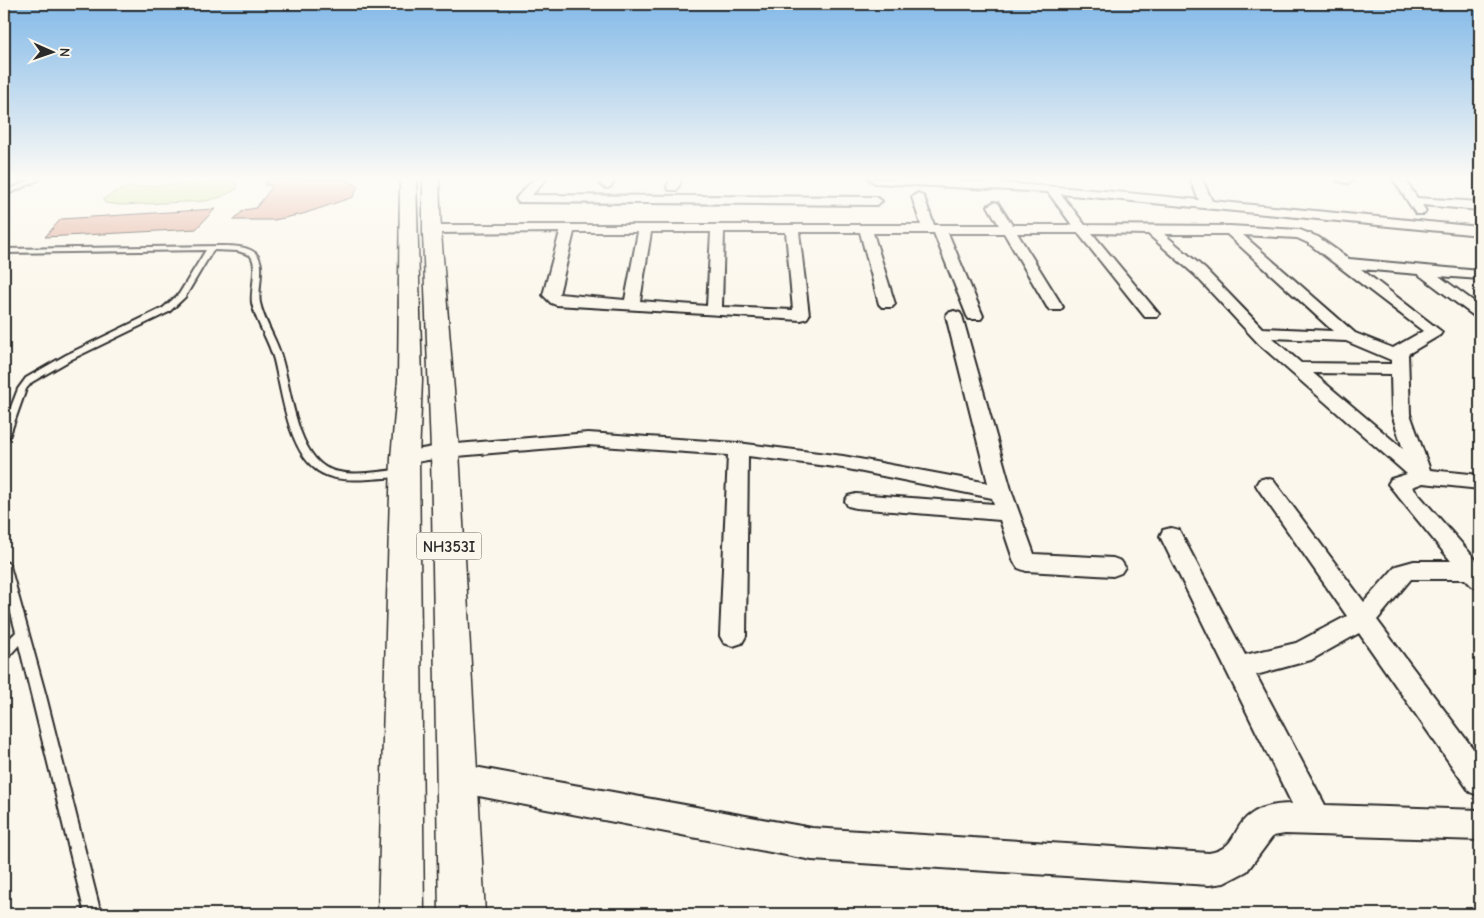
<svg xmlns="http://www.w3.org/2000/svg" width="1484" height="918" viewBox="0 0 1484 918" font-family="'Comic Neue',sans-serif">
  <style>
    .green { fill: #cae69c; stroke: #7a8864 }
    .building { fill: #e0a997; stroke: #2b2b2b }
    .lines { fill: none; stroke-linecap: round; stroke-linejoin: round }
    .service-casing { stroke: #2b2b2b; stroke-width: 4 }
    .minor-casing { stroke: #2b2b2b; stroke-width: 4 }
    .trunk-casing { stroke: #2b2b2b; stroke-width: 3 }
    .service { fill: #fbf7ec; fill-rule: evenodd }
    .minor { fill: #fbf7ec; fill-rule: evenodd }
    .trunk { fill: #fbf7ec; fill-rule: evenodd }
    .labels { text-anchor: middle; stroke-width: 5; stroke-linejoin: round; paint-order: stroke }
    .shield { fill: #fbf7ec; stroke: #696865; stroke-width: 1 }
    .shield-label { font-size: 16px; font-weight: bold; fill: #2b2b2b }
  </style>
  <rect width="100%" height="100%" fill="#fbf7ec"/>
  <filter id="ink" filterUnits="userSpaceOnUse"><feTurbulence type="fractalNoise" baseFrequency=".02" numOctaves="2"/><feDisplacementMap in="SourceGraphic" scale="10" xChannelSelector="R" yChannelSelector="G"/><feConvolveMatrix kernelMatrix="1 2 1 2 8 2 1 2 1" color-interpolation-filters="sRGB"/></filter>
  <g filter="url(#ink)">
    <path class="green" d="M 228,181 L 236,183 L 237,189 L 221,197 L 206,201 L 121,205 L 105,203 L 103,199 L 117,191 L 131,187 Z"/>
    <g class="building">
      <path d="M 269,179 L 345,179 L 358,186 L 353,197 L 303,214 L 274,220 L 233,220 L 244,210 L 256,208 L 273,186 L 265,185 Z"/>
      <path d="M 215,209 L 196,229 L 45,237 L 61,219 Z"/>
    </g>
    <g class="lines">
      <g class="service-casing">
        <g id="service">
          <path d="M 32,179 L 40,179 L 4,196 L 4,192 Z"/>
          <path d="M 221,246 C 232,246 250,246 257,255 C 266,265 257,289 260,303 C 264,322 276,338 281,356 C 291,387 295,448 325,467 C 345,479 382,471 404,469 L 408,470 L 409,472 L 408,474 C 396,478 382,478 370,479 C 353,480 333,481 318,471 C 288,451 282,392 274,360 C 269,340 256,323 252,303 C 250,290 259,265 250,255 L 238,251 L 213,250 L 185,297 L 169,312 L 72,359 L 32,382 L 26,389 L 9,437 L 4,440 L 4,425 L 18,389 L 26,378 L 66,355 L 163,308 L 179,294 L 206,250 L 4,253 L 4,249 Z"/>
          <path d="M 4,562 L 8,563 L 10,566 L 46,696 L 101,914 L 85,914 L 19,645 L 9,656 L 4,657 L 4,644 L 16,632 L 4,587 Z"/>
        </g>
      </g>
      <g class="minor-casing">
        <g id="minor">
          <path d="M 534,179 L 546,179 L 532,195 L 876,197 L 882,201 L 876,205 L 518,202 L 516,199 L 518,196 Z"/>
          <path d="M 604,179 L 616,179 L 610,187 L 606,188 L 600,184 Z"/>
          <path d="M 670,179 L 682,179 L 677,190 L 669,190 L 667,187 Z"/>
          <path d="M 869,179 C 980,179 1089,189 1199,200 L 1190,179 L 1202,179 L 1212,201 L 1480,227 L 1480,235 L 1061,194 L 1085,225 L 1230,226 L 1300,230 L 1318,237 L 1349,259 L 1480,271 L 1480,279 L 1439,276 L 1480,306 L 1480,318 L 1474,316 L 1418,274 L 1361,269 L 1442,332 L 1440,335 L 1408,354 L 1410,414 L 1430,470 L 1480,475 L 1480,489 L 1423,483 L 1412,487 L 1477,561 L 1480,562 L 1480,589 L 1472,586 L 1465,579 L 1411,579 L 1377,620 L 1480,758 L 1480,796 L 1470,792 L 1359,633 L 1311,660 L 1256,675 L 1325,805 L 1480,810 L 1480,840 L 1285,834 L 1273,836 L 1247,871 L 1224,883 L 1209,885 L 812,860 L 458,792 L 448,788 L 443,778 L 448,768 L 458,764 L 812,828 L 1209,853 C 1237,849 1232,827 1250,815 C 1262,806 1278,804 1292,804 L 1160,536 L 1163,530 L 1171,528 L 1179,530 L 1245,655 L 1296,643 L 1347,616 L 1259,490 L 1256,485 L 1259,480 L 1266,478 L 1273,480 L 1364,602 L 1396,566 L 1414,561 L 1451,561 L 1388,484 L 1391,479 L 1407,474 L 1259,344 L 1195,275 L 1148,234 L 1092,233 L 1159,314 L 1157,317 L 1145,317 L 1078,233 L 1017,233 L 1063,307 L 1060,310 L 1050,310 L 1047,307 L 1004,233 L 948,233 L 983,316 L 981,319 L 969,319 L 967,316 L 934,233 L 873,233 L 895,304 L 892,307 L 882,307 L 879,304 L 860,232 L 799,232 L 809,315 L 807,318 L 801,320 L 556,305 L 551,303 L 543,295 L 560,232 L 432,233 L 425,229 L 432,225 L 921,225 L 912,197 L 918,193 L 924,197 L 934,225 L 999,225 L 988,206 L 994,202 L 998,203 L 1012,225 L 1072,225 L 1048,192 L 875,183 ZM 574,232 L 638,232 L 625,300 L 559,294 ZM 651,232 L 711,232 L 707,306 L 640,301 ZM 724,232 L 786,232 L 793,310 L 722,307 ZM 1164,234 L 1227,234 L 1333,331 L 1262,328 L 1205,269 ZM 1243,235 L 1297,238 L 1308,243 L 1423,331 L 1393,348 L 1355,333 ZM 1272,338 L 1346,341 L 1391,360 L 1391,364 L 1301,363 ZM 1313,373 L 1391,374 L 1392,414 L 1403,449 Z"/>
          <path d="M 1336,179 L 1354,179 L 1348,183 L 1338,181 Z"/>
          <path d="M 1393,179 L 1405,179 L 1417,198 L 1480,202 L 1480,210 L 1422,205 L 1426,211 L 1424,214 L 1416,214 Z"/>
          <path d="M 954,311 L 960,313 L 962,316 L 1012,493 L 1034,554 L 1113,558 L 1121,561 L 1125,567 L 1121,573 L 1113,576 L 1026,571 L 1018,568 L 1014,562 L 1000,520 L 856,508 L 848,506 L 845,501 L 848,496 L 856,494 L 994,504 L 992,498 L 843,468 L 748,456 L 746,636 L 742,643 L 733,646 L 724,643 L 720,636 L 728,455 L 588,445 L 445,457 L 405,464 L 398,463 L 395,458 L 398,453 L 445,445 L 588,433 L 738,443 L 843,456 L 988,483 L 946,316 L 948,313 Z"/>
        </g>
      </g>
      <g class="trunk-casing">
        <g id="trunk">
          <path d="M 400,179 L 416,179 L 422,380 L 419,458 L 424,914 L 378,914 L 391,458 L 398,380 Z"/>
          <path d="M 423,179 L 439,179 L 441,233 L 459,451 L 485,914 L 439,914 L 431,451 L 423,233 Z"/>
        </g>
      </g>
      <use href="#service" class="service"/>
      <use href="#minor" class="minor"/>
      <use href="#trunk" class="trunk"/>
    </g>
  </g>
  <linearGradient id="sky" x2="0" y2="1"><stop stop-color="#83b9e8"/><stop offset="0.58" stop-color="#fdfbf6"/><stop offset="1" stop-color="#fdfbf6" stop-opacity="0"/></linearGradient>
  <rect width="1484" height="308" fill="url(#sky)"/>
  <g class="labels">
    <rect class="shield" x="416.5" y="532.5" width="65" height="27" rx="4"/>
    <g class="shield-label">
      <text x="449" y="552">NH353I</text>
    </g>
  </g>
  <rect width="1484" height="918" fill="none" stroke="#fbf7ec" stroke-width="20"/>
  <rect x="10" y="10" width="1464" height="898" fill="none" stroke="#2b2b2b" stroke-width="2" filter="url(#ink)"/>
  <g transform="translate(52 52) rotate(92)" stroke="#fbf7ec" stroke-width="4" paint-order="stroke">
  <path d="M0-4L9 19L0 12L-9 19Z" fill="#2b2b2b"/>
  <text y="-8" font-size="14" font-weight="bold" text-anchor="middle" fill="#2b2b2b">N</text>
  </g>
</svg>
